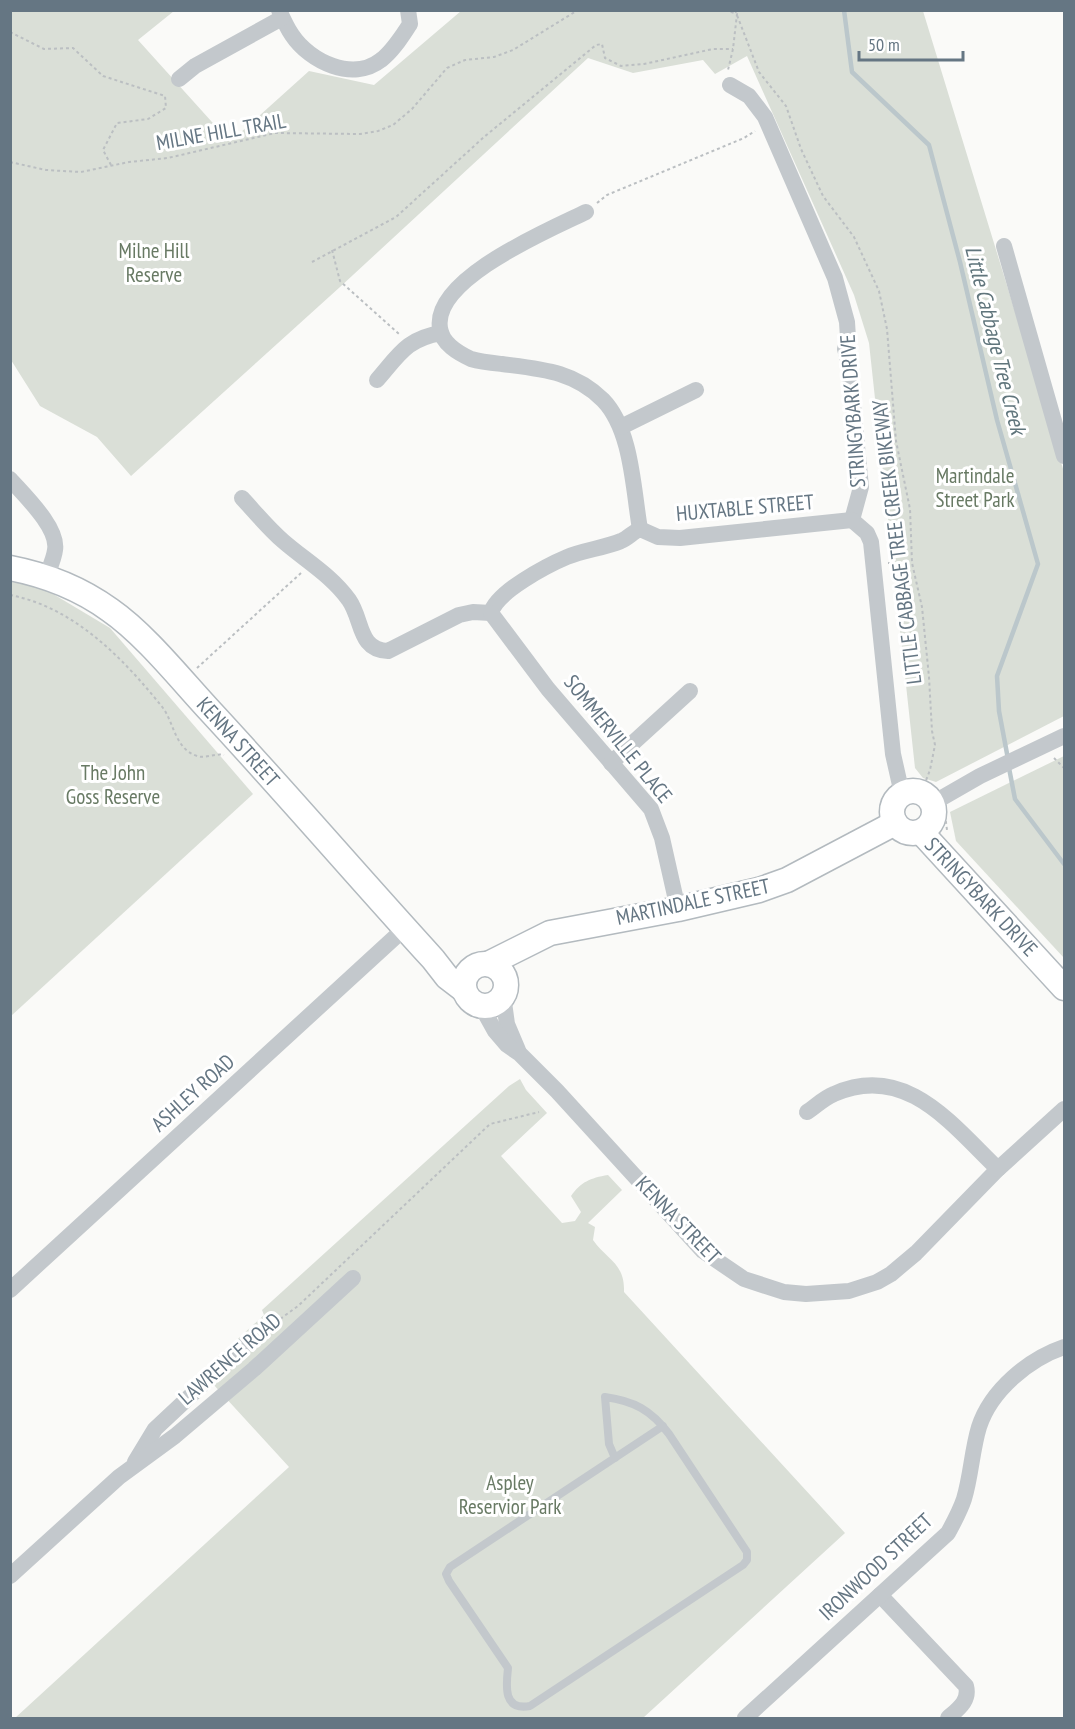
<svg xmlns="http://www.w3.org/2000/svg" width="1075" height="1729" viewBox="0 0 1075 1729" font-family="'PT Sans Narrow',sans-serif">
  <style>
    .green { fill: #dadfd7 }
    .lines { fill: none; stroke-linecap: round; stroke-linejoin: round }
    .stream { stroke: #bbc7cb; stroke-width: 4.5 }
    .secondary-casing { stroke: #b3babf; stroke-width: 27 }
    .path { stroke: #bbbfc2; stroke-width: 2; stroke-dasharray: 3 3; stroke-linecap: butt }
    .lane { stroke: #c3c8cc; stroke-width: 8 }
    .street { stroke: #c3c8cc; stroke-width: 16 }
    .secondary { stroke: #fff; stroke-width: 24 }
    .labels { text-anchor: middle; stroke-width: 6; stroke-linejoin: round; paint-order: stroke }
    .street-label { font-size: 21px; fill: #657683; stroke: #fff }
    .park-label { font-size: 21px; fill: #687a64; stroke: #fff }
    .water-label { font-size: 22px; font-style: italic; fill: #60757c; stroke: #fff }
  </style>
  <rect width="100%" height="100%" fill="#fafaf8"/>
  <g class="green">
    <path d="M 11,11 L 174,11 L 138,40 L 230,142 L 309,71 L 374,85 L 461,11 L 923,11 L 1064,472 L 1064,716 L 936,782 L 923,778 L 915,768 L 869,343 L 854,295 L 747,56 L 715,74 L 703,60 L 633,73 L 588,58 L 340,287 L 131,476 L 97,437 L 40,406 L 11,360 Z"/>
    <path d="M 11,582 L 38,585 L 110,628 L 253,794 L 11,1016 Z"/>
    <path d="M 1064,756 L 1064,958 L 956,841 L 950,812 Z"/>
    <path d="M 520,1079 L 526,1090 L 547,1113 L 501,1156 L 562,1223 L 575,1221 L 581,1212 L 571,1196 C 581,1182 590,1178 608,1175 L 622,1190 L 588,1223 L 595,1227 L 593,1240 C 607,1260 625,1263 624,1292 L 845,1533 L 643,1718 L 15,1718 L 289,1467 L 202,1372 L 264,1315 L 262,1310 L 509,1086 Z"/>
  </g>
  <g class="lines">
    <g class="stream">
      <path d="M 844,10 L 852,72 L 929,145 L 960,262 L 997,420 L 1038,564 L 997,676 L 999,711 L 1008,759"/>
      <path d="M 1009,768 L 1015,799 L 1064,864"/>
    </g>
    <g class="secondary-casing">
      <g id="secondary">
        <path d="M 10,568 C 46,575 81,589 110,610 C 146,635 182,681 212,713 C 287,794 359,878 433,959 L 447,977 L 464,990"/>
        <circle cx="913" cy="812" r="21"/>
        <path d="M 921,832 L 1064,988"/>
        <path d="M 488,964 L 550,933 L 678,909 L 759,890 L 787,880 L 895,823"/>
        <circle cx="485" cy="985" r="21"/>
      </g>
    </g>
    <g class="path">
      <path d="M 725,10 L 737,14 L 733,49 L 728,70"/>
      <path d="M 735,10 L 759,72 L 786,106 L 801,149 L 823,196 L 854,237 L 879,291 L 887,329 L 896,441 L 910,509 L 912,563 L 922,607 L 929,677 L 932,731 L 935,745 L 930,770 L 925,783 L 929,788"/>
      <path d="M 10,32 L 44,49 L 73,48 L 103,76 L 165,96 L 166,108 L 148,119 L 117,123 L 103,150 L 111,165"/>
      <path d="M 10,162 L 46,170 L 81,172 L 129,162 L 168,158 L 275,133 L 360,134 L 378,131 L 393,125 L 412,109 L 447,68 L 465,60 L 494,57 L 513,50 L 578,10"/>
      <path d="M 597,203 L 607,195 L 744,138 L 755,131"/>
      <path d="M 332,250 L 340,281 L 399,334"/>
      <path d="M 312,262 L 396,217 L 484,137 L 596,45 L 602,44 L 605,58 L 621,66 L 644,64 L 713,49 L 733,49"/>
      <path d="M 888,563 L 912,563"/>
      <path d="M 10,595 C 74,607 124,659 163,708 C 174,723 175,749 197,756 C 205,759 215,753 224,755"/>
      <path d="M 197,668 L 301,573"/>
      <path d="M 1054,758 L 1064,768"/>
      <path d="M 945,815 L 947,830"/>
      <path d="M 261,1333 L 298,1306 L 490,1124 L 539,1112"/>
    </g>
    <path class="lane" d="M 615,1458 L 609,1444 L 605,1397 C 634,1401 651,1410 669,1434 L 747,1552 L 747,1560 L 743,1565 L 530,1706 C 503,1711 506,1686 508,1668 L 449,1581 L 446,1574 L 450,1567 L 663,1426"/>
    <g class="street">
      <path d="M 279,10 C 283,19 287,28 292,35 C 310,62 353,82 381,60 C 393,51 402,36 410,24 L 408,10"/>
      <path d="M 179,79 L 195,66 L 282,18"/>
      <path d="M 730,85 L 749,96 L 765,117 L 835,278 L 847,322 L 848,338 L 845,349 L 849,364 L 861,487 L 852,520 L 867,533 L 871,542 L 893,754 L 902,794"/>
      <path d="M 586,212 C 549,230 432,279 440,328 C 442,344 458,353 471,359 C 481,362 492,363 502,364 C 541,369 574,371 603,400 C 632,430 633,489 640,529"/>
      <path d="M 1004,246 L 1064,456"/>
      <path d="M 377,380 C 399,355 406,339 441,333"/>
      <path d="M 621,427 L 696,390"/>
      <path d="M 10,479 C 24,495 59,528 55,550 C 54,559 49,569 46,577"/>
      <path d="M 242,498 C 255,512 268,528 283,541 C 306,561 331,575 349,600 C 363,620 358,650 388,651 L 459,615 L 473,612 L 491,613"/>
      <path d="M 491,613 C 496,592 548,565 567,557 C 584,550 604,548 621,541 C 627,539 633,532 640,529 L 658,537 L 680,538 L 852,520"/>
      <path d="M 491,613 L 548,689 L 651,809 L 662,838 L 678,909"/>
      <path d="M 611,763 L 690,691"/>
      <path d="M 933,803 L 980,776 L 1064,736"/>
      <path d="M 503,995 L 507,1024 L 518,1050"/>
      <path d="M 481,1006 L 495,1031 L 507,1045 L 520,1054 L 557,1091 L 703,1251 L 744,1279 L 784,1292 L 806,1294 L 849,1291 L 877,1282 L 891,1274 L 916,1253 L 998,1169 L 1064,1109"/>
      <path d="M 807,1112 C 816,1106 824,1098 834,1094 C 906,1062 952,1125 998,1169"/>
      <path d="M 10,1290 L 405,928"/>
      <path d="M 135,1462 L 155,1429 L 249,1341"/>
      <path d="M 10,1576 L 119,1477 L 175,1436 L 254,1369 L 353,1278"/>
      <path d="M 880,1595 L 966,1686 C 970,1701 958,1709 948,1718"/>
      <path d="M 745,1718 L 948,1533 C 954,1522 960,1511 964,1499 C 971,1476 972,1450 979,1427 C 991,1390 1029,1359 1064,1347"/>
    </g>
    <use href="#secondary" class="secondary"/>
  </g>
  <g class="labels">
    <g class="street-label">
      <text transform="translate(221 132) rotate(-10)" y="7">MILNE HILL TRAIL</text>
      <text transform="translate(853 411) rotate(-94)" y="7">STRINGYBARK DRIVE</text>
      <text transform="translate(745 508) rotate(-5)" y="7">HUXTABLE STREET</text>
      <text transform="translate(897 542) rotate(-97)" y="7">LITTLE CABBAGE TREE CREEK BIKEWAY</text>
      <text transform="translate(618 739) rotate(51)" y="7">SOMMERVILLE PLACE</text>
      <text transform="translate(238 742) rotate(48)" y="7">KENNA STREET</text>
      <text transform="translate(981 897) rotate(47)" y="7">STRINGYBARK DRIVE</text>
      <text transform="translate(693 902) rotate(-12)" y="7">MARTINDALE STREET</text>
      <text transform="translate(193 1093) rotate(-42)" y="7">ASHLEY ROAD</text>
      <text transform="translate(678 1220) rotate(46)" y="7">KENNA STREET</text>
      <text transform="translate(230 1359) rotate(-41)" y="7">LAWRENCE ROAD</text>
      <text transform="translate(876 1567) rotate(-43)" y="7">IRONWOOD STREET</text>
    </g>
    <g class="park-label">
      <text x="154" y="258">Milne Hill<tspan x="154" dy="24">Reserve</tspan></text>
      <text x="975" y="483">Martindale<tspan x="975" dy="24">Street Park</tspan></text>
      <text x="113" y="780">The John<tspan x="113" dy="24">Goss Reserve</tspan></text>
      <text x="510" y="1490">Aspley<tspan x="510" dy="24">Reservior Park</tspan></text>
    </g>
    <g class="water-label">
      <text transform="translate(996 340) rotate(76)" y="8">Little Cabbage Tree Creek</text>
    </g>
  </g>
  <rect width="1075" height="1729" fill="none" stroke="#657683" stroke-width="24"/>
  <path d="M859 51v9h104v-9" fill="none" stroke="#657683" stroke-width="3"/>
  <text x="868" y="51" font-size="18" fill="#657683" stroke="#ffffff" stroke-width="4.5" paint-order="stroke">50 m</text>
</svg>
